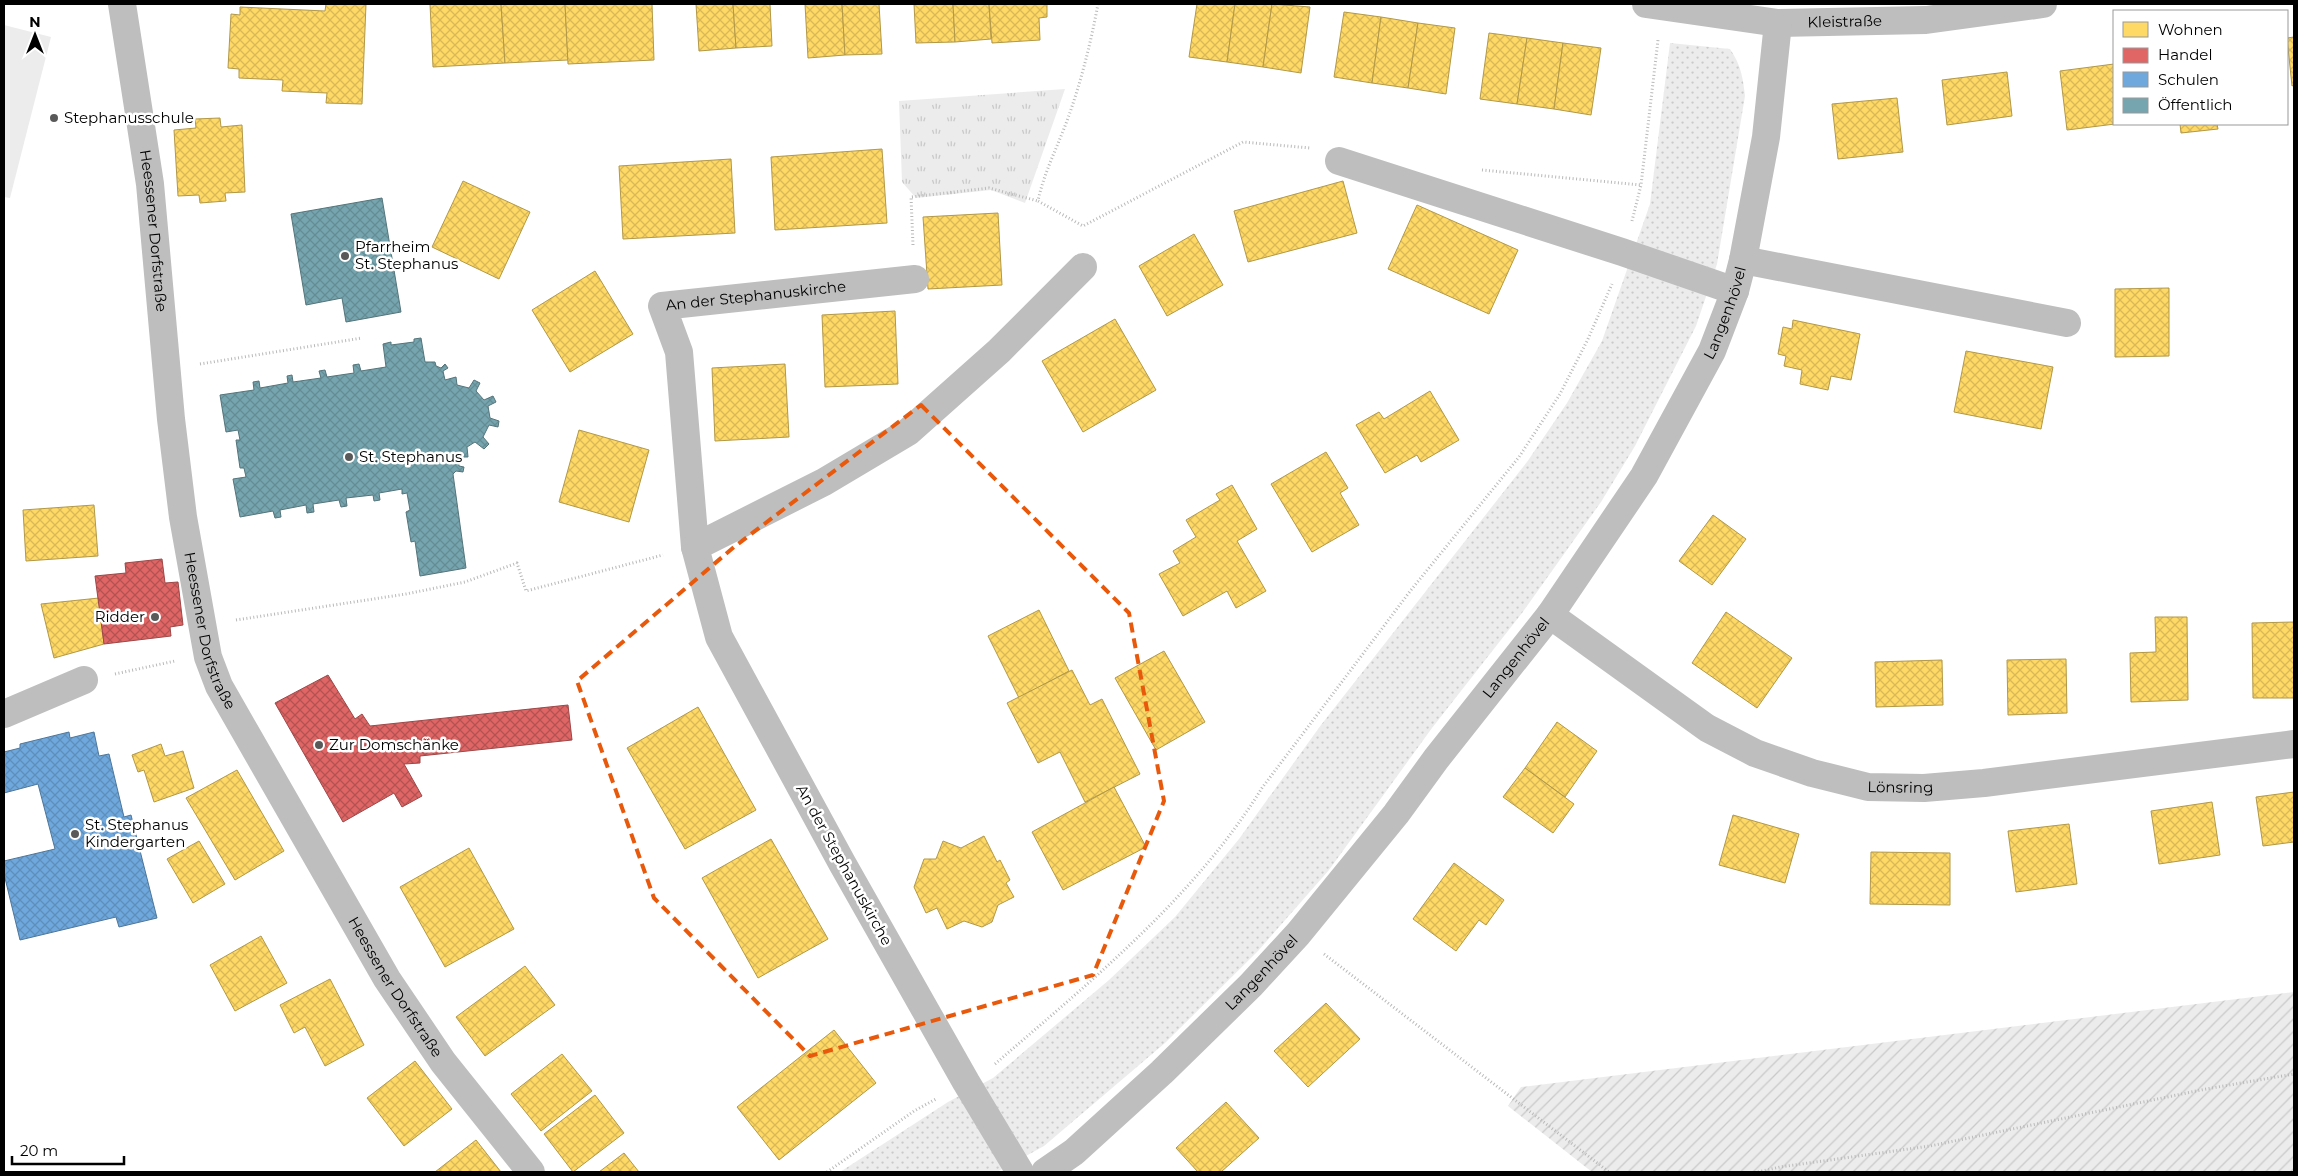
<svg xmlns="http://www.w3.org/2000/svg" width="2298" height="1176" viewBox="0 0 2298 1176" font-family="Montserrat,sans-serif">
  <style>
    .grass { fill: url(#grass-dots) }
    .park { fill: url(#park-tufts) }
    .garden { fill: url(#garden-furrows) }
    .pitch { fill: #ececec }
    .homes { fill: url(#homes-cross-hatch); stroke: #b29847 }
    .shops { fill: url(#shops-cross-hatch); stroke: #9d4747 }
    .schools { fill: url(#schools-cross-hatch); stroke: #4e769a }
    .public { fill: url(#public-cross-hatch); stroke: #53747a }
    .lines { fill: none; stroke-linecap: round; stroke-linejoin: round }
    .path { stroke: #b9b9b9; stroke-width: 3; stroke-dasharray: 1 2.5; stroke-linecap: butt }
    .minor { stroke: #bebebe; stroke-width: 28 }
    .marked { fill: none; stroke: #e8590c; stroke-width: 4; stroke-dasharray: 10 6; stroke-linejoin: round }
    .poi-dot { fill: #595959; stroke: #fff; stroke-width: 2 }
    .labels { text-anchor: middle; stroke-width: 5; stroke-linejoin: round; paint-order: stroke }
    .street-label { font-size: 15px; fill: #000; stroke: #fff }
    .poi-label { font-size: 15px; fill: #000; stroke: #fff; text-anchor: start }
  </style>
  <defs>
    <pattern id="grass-dots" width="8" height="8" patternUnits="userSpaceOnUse" patternTransform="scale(1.25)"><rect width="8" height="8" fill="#ececec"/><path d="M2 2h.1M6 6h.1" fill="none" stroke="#c9c9c9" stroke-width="1.8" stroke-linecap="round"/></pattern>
    <pattern id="park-tufts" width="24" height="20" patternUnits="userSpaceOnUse" patternTransform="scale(1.25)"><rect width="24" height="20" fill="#ececec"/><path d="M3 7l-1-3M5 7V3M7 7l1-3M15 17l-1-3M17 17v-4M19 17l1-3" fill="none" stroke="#c9c9c9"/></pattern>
    <pattern id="garden-furrows" width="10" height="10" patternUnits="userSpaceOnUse" patternTransform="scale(1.25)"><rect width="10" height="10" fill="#ececec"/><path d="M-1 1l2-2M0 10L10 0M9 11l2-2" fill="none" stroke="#c9c9c9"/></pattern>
    <pattern id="homes-cross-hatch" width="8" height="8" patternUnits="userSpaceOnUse" patternTransform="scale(1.25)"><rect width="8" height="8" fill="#ffd966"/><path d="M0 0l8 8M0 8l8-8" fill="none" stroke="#d9b857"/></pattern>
    <pattern id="shops-cross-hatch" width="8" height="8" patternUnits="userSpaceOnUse" patternTransform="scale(1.25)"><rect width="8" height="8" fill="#e06666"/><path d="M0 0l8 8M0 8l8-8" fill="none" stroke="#b35252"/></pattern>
    <pattern id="schools-cross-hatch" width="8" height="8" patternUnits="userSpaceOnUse" patternTransform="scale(1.25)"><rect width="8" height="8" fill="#6fa8dc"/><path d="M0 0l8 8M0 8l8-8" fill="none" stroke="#5e8fbb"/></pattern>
    <pattern id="public-cross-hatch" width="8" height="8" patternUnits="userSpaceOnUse" patternTransform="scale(1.25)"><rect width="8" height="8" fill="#76a5af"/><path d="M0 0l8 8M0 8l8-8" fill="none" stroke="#648c95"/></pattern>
  </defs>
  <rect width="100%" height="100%" fill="#fff"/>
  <path class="grass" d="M 1670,43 L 1730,49 C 1741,65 1743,78 1745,96 L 1717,264 L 1696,326 L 1635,446 L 1601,502 L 1522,613 L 1432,728 L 1329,870 L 1258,951 L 1165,1043 L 1044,1146 L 997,1172 L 840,1172 L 948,1102 L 993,1078 L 1109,980 L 1175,917 L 1239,839 L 1321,725 L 1527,462 L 1567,403 L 1602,341 L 1650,204 Z"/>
  <path class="park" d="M 1065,89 L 1025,203 L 991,190 L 916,198 L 902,182 L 899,101 Z"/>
  <path class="garden" d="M 2294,992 L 2294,1172 L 1592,1172 L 1508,1106 L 1521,1087 Z"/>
  <path class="pitch" d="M 4,25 L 51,37 L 10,198 L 4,197 Z"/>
  <g class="homes">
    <path d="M 326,4 L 366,4 L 362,104 L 326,103 L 327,93 L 282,91 L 283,80 L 239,78 L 239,69 L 228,68 L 231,14 L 240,15 L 240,7 L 325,11 Z"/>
    <path d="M 430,4 L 501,4 L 505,63 L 433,67 Z"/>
    <path d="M 501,4 L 565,4 L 568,60 L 505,63 Z"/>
    <path d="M 565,4 L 652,4 L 654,60 L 568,64 Z"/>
    <path d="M 696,4 L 733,4 L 736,48 L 699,51 Z"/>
    <path d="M 733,4 L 770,4 L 772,46 L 736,48 Z"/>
    <path d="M 805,4 L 842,4 L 845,55 L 808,58 Z"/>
    <path d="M 842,4 L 879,4 L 882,54 L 845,55 Z"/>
    <path d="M 914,4 L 953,4 L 955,42 L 916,43 Z"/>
    <path d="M 953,4 L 989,4 L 991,39 L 955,42 Z"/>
    <path d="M 989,4 L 1047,4 L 1047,17 L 1039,18 L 1040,40 L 992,43 Z"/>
    <path d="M 1197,4 L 1235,4 L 1227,62 L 1189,57 Z"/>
    <path d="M 1235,4 L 1272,4 L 1263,67 L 1227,62 Z"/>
    <path d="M 1272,4 L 1310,7 L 1301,73 L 1263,67 Z"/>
    <path d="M 1344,12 L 1381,17 L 1372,83 L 1334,77 Z"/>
    <path d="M 1381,17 L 1418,23 L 1408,88 L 1372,83 Z"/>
    <path d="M 1418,23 L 1455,28 L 1446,94 L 1408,88 Z"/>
    <path d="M 1489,33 L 1527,38 L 1517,104 L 1480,99 Z"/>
    <path d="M 2294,37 L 2294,85 L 2292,86 L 2287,38 Z"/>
    <path d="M 1527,38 L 1563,43 L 1554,109 L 1517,104 Z"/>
    <path d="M 1563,43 L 1601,48 L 1591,115 L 1554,109 Z"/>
    <path d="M 2114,64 L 2115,124 L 2067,130 L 2060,71 Z"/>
    <path d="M 2007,72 L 2012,116 L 1947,125 L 1942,80 Z"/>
    <path d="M 1897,98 L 1903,152 L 1838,159 L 1832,104 Z"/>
    <path d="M 220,118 L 221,127 L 242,125 L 245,192 L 225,193 L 226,201 L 200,203 L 199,195 L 178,196 L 174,130 L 196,128 L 195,119 Z"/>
    <path d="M 2180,124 L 2217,124 L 2218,129 L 2181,133 Z"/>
    <path d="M 882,149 L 887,223 L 775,230 L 771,157 Z"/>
    <path d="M 731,159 L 735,233 L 623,239 L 619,166 Z"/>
    <path d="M 463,181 L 530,212 L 499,279 L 432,247 Z"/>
    <path d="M 1343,181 L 1357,233 L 1248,262 L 1234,211 Z"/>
    <path d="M 1417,205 L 1518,250 L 1489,314 L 1388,269 Z"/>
    <path d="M 998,213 L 1002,285 L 928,289 L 923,217 Z"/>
    <path d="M 1194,234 L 1223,285 L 1167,316 L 1139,266 Z"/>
    <path d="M 595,271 L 633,334 L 570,372 L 532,310 Z"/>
    <path d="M 2169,288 L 2169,356 L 2115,357 L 2115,289 Z"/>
    <path d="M 895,311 L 898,384 L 825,387 L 822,315 Z"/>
    <path d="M 1115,319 L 1156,390 L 1083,432 L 1042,361 Z"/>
    <path d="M 1793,320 L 1860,334 L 1851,380 L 1831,376 L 1828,390 L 1800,384 L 1802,370 L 1784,366 L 1786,356 L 1778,354 L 1783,327 L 1792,329 Z"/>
    <path d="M 1966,351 L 2053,367 L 2041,429 L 1954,412 Z"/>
    <path d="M 785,364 L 789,437 L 715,441 L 712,368 Z"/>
    <path d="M 1430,391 L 1459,440 L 1421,462 L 1417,455 L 1385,473 L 1356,425 L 1379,412 L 1384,419 Z"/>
    <path d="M 579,430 L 649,450 L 629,522 L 559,502 Z"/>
    <path d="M 1326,452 L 1348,488 L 1340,493 L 1359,525 L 1312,552 L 1271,484 Z"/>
    <path d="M 1232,485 L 1257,529 L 1237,541 L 1266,591 L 1236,608 L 1227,591 L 1183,616 L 1159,574 L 1180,563 L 1173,551 L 1196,537 L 1186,520 L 1220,500 L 1216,494 Z"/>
    <path d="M 94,505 L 98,556 L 26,561 L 23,510 Z"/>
    <path d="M 1713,515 L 1746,539 L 1712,585 L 1679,561 Z"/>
    <path d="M 99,598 L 104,644 L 54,658 L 41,604 Z"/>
    <path d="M 1039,610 L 1069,671 L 1019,698 L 988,636 Z"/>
    <path d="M 1726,612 L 1792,658 L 1757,708 L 1692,663 Z"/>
    <path d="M 2155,617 L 2187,617 L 2188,700 L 2131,702 L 2130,653 L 2156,652 Z"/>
    <path d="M 2294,622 L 2294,698 L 2253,698 L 2252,623 Z"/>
    <path d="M 1164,651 L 1205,722 L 1156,750 L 1115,678 Z"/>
    <path d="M 2066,659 L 2067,713 L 2008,715 L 2007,660 Z"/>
    <path d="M 1942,660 L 1943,705 L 1876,707 L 1875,662 Z"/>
    <path d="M 1072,670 L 1090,705 L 1102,699 L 1140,774 L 1085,802 L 1060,752 L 1038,763 L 1007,703 Z"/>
    <path d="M 698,707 L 756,810 L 685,849 L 627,748 Z"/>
    <path d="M 1557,722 L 1597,751 L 1565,797 L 1525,768 Z"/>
    <path d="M 161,744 L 165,756 L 183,751 L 194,788 L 154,802 L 144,770 L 138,772 L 132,755 Z"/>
    <path d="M 1525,768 L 1574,804 L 1553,833 L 1503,797 Z"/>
    <path d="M 237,770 L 284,851 L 235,880 L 186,798 Z"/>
    <path d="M 1114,787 L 1146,847 L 1063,890 L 1032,832 Z"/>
    <path d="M 2294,792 L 2294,842 L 2263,846 L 2256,797 Z"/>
    <path d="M 2212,802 L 2220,855 L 2159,864 L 2151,811 Z"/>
    <path d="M 1733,815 L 1799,834 L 1785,883 L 1719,865 Z"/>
    <path d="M 2069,824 L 2077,884 L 2016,892 L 2008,831 Z"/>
    <path d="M 984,836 L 997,862 L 1000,860 L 1010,880 L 1006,883 L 1014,897 L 998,905 L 992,922 L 982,927 L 964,921 L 947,929 L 937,908 L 926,913 L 914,887 L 924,859 L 936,859 L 943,841 L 961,848 Z"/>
    <path d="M 771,839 L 828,939 L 758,978 L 702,878 Z"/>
    <path d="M 199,841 L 225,884 L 193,903 L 167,859 Z"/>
    <path d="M 469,848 L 514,929 L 445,967 L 400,887 Z"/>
    <path d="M 1871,852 L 1950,853 L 1950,905 L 1870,904 Z"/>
    <path d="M 1454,863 L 1504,900 L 1486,925 L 1479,920 L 1456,951 L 1413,919 Z"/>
    <path d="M 261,936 L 287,983 L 235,1011 L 210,965 Z"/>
    <path d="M 525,966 L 555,1005 L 485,1056 L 456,1017 Z"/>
    <path d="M 330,979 L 364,1045 L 325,1066 L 305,1027 L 294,1033 L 280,1005 Z"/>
    <path d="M 1326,1003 L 1360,1039 L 1308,1087 L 1274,1051 Z"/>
    <path d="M 834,1030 L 876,1083 L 779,1160 L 737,1107 Z"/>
    <path d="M 562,1054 L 592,1091 L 541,1131 L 511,1094 Z"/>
    <path d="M 415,1061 L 452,1109 L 404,1146 L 367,1098 Z"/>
    <path d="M 595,1095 L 624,1133 L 573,1172 L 544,1134 Z"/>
    <path d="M 1226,1102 L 1259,1138 L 1221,1172 L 1198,1172 L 1176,1148 Z"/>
    <path d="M 476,1140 L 501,1172 L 435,1172 Z"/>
    <path d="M 624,1153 L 639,1172 L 599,1172 Z"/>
  </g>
  <g class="shops">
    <path d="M 162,559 L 165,583 L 178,582 L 183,625 L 170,627 L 171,636 L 104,644 L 95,576 L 126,573 L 125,563 Z"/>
    <path d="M 328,675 L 355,719 L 362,714 L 370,726 L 568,705 L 572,740 L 420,756 L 420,763 L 404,764 L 422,796 L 402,807 L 394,793 L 343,822 L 275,703 Z"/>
  </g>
  <path class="schools" d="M 69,732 L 70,738 L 94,732 L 99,756 L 109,754 L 124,817 L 131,815 L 157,918 L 119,927 L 116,917 L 20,940 L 4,874 L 4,861 L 55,849 L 38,784 L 4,793 L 4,752 L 20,748 L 20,744 Z"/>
  <g class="public">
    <path d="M 382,198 L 401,312 L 346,322 L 342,298 L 306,305 L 291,214 Z"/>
    <path d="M 421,338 L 425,362 L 435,362 L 436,366 L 441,368 L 445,364 L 448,368 L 443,371 L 445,380 L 456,377 L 457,385 L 469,388 L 474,380 L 480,383 L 476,391 L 484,400 L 493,396 L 496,402 L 488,406 L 490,418 L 499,421 L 498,427 L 489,425 L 483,437 L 489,444 L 484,449 L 475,442 L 467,447 L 468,457 L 458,457 L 459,466 L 464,467 L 463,472 L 456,471 L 453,474 L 466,568 L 420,576 L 415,541 L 411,542 L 406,512 L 410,510 L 407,493 L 402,494 L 402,489 L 379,493 L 380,500 L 374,501 L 373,495 L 346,498 L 347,506 L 341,507 L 339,500 L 313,504 L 314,512 L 307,513 L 306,505 L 280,510 L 281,517 L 275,518 L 273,511 L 240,517 L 233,479 L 246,477 L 244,468 L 240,468 L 236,440 L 240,440 L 238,430 L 226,432 L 220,395 L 254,390 L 253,382 L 259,381 L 260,388 L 288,383 L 287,376 L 292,375 L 293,382 L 321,378 L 319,371 L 325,370 L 327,377 L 354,373 L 353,365 L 359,364 L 361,371 L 386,367 L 383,344 L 391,342 L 391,345 L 414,342 L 414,339 Z"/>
  </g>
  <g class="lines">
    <g class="path">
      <path d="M 1098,4 C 1091,42 1081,82 1068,118 C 1058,146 1044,172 1038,201 L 1083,226 L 1243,142 L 1310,148"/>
      <path d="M 1482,170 L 1641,185"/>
      <path d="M 1632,221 L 1641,185 L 1658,40"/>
      <path d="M 913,245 L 911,197 L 989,188 L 1038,201"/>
      <path d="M 200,364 L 362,338"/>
      <path d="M 236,620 L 406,594 L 465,582 L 517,563 L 526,591 L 663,555"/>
      <path d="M 115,674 L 175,661"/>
      <path d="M 1324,954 L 1609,1172"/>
      <path d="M 995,1064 C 1091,981 1194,898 1262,788 L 1411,590 L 1519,457 L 1560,394 L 1588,339 L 1612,284"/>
      <path d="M 827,1172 L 914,1111 L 936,1099"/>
      <path d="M 1758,1172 L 1780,1167 L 1930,1146 L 2206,1089 L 2294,1074"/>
    </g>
    <g class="minor">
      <path id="s1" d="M 122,4 L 150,184 L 171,419 L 183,517 L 208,657 L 219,686 L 387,979 L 443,1062 L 531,1172"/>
      <path id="s2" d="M 1646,4 L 1778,23 L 1926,20 L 2043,4"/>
      <path d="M 1339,161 L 1622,252 L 1735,291"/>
      <path d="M 1743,260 L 2067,323"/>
      <path id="s3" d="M 695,547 L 679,352 L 662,306 L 915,279"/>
      <path id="s4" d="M 1550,615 L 1707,728 L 1755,753 L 1812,773 L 1868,787 L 1924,788 L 1984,783 L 2294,744"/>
      <path d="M 4,714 L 84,680"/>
      <path d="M 1020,1172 L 966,1082 L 842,863 L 719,637 L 695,547 L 824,482 L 908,432 L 999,351 L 1083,267"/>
      <path id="s5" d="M 1045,1172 L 1074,1152 L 1162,1072 L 1251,985 L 1298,934 L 1396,814 L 1436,759 L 1550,615 L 1644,476 L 1712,351 L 1735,291 L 1743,260 L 1766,137 L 1778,23"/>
    </g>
  </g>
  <path class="marked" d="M 921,405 L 1129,613 L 1164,801 L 1093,975 L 810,1056 L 654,898 L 577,681 L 734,547 Z"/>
  <g class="poi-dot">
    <circle cx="54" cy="118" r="5"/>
    <circle cx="345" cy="256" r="5"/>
    <circle cx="349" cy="457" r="5"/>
    <circle cx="155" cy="617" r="5"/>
    <circle cx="319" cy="745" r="5"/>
    <circle cx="75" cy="834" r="5"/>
  </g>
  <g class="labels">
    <g class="street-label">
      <text dy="5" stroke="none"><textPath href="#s2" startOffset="200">Kleistraße</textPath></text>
      <text dy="5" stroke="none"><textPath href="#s1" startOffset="229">Heessener Dorfstraße</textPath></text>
      <text dy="5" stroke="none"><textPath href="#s3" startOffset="339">An der Stephanuskirche</textPath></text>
      <text dy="5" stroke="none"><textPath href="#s5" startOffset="1105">Langenhövel</textPath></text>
      <text dy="5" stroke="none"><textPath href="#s1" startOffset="634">Heessener Dorfstraße</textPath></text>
      <text dy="5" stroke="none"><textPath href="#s5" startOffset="700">Langenhövel</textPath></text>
      <text dy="5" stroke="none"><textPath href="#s4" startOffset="398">Lönsring</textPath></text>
      <text transform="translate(844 865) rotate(61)" y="5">An der Stephanuskirche</text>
      <text dy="5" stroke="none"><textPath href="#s5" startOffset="295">Langenhövel</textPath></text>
      <text dy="5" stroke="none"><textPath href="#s1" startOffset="1039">Heessener Dorfstraße</textPath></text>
    </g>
    <g class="poi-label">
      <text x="64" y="123">Stephanusschule</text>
      <text x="355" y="252">Pfarrheim<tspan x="355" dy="17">St. Stephanus</tspan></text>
      <text x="359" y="462">St. Stephanus</text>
      <text x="145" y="622" text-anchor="end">Ridder</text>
      <text x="329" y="750">Zur Domschänke</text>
      <text x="85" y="830">St. Stephanus<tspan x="85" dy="17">Kindergarten</tspan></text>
    </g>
  </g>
  <rect width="2298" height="1176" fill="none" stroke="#000000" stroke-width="10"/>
  <rect x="2113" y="10" width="175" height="115" fill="#ffffff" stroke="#999999"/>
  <rect x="2123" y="22" width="25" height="15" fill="#ffd966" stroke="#999999"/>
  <text x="2158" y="35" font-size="15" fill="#000000">Wohnen</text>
  <rect x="2123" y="48" width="25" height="15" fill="#e06666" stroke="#999999"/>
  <text x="2158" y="60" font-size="15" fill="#000000">Handel</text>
  <rect x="2123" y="72" width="25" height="15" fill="#6fa8dc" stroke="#999999"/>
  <text x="2158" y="85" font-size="15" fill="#000000">Schulen</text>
  <rect x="2123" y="98" width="25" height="15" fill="#76a5af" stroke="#999999"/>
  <text x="2158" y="110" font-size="15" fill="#000000">Öffentlich</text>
  <g transform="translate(35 35)" stroke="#ffffff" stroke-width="4" paint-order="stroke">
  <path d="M0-4L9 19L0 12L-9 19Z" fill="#000000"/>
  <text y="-8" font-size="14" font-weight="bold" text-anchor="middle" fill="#000000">N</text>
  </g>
  <path d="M12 1156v8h112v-8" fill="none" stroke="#000000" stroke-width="2.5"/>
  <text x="20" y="1156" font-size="15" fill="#000000" stroke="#ffffff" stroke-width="4" paint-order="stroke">20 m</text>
</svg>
